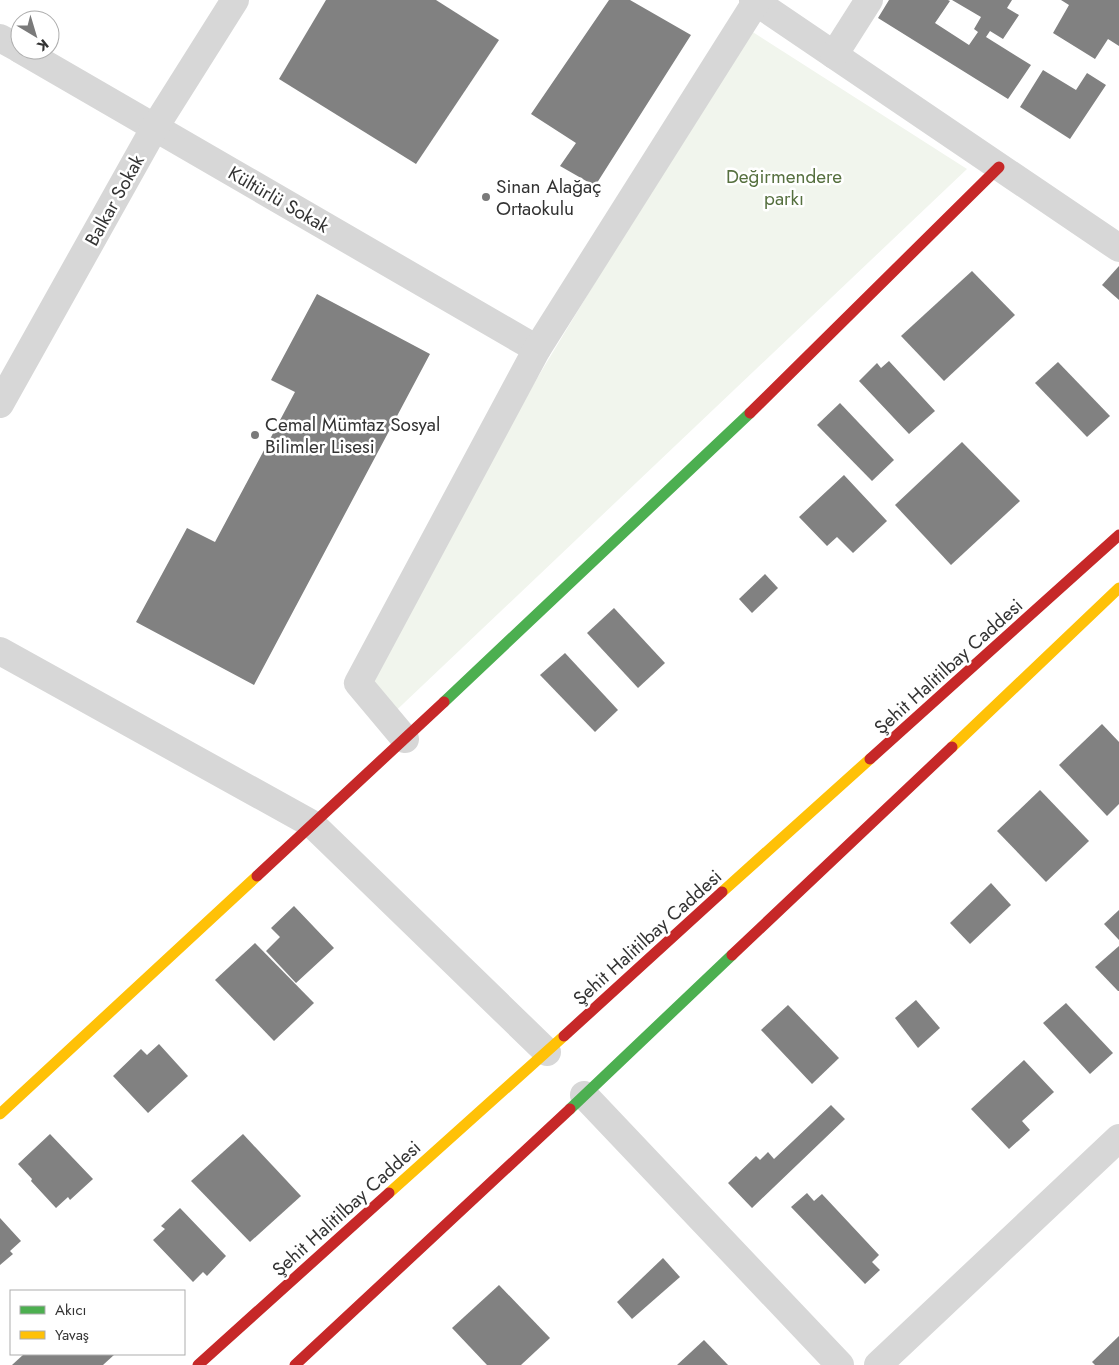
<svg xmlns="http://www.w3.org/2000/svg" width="1119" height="1365" viewBox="0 0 1119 1365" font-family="Jost,sans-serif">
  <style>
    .green { fill: #f1f5ed }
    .building { fill: #818181 }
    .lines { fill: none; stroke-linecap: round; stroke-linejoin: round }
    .street { stroke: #d7d7d7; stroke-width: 28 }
    .fast { stroke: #4caf50; stroke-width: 11 }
    .slow { stroke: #ffc107; stroke-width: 11 }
    .jam { stroke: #c62828; stroke-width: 11 }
    .poi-dot { fill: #7a7a7a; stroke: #fff; stroke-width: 2 }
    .labels { text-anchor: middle; stroke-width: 5; stroke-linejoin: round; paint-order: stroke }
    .park-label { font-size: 19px; fill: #56703f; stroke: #fff }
    .poi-label { font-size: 19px; fill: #333; stroke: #fff; text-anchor: start }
    .street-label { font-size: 19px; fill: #333; stroke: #fff }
  </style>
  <rect width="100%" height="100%" fill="#fff"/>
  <path class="green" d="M 748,29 L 967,169 L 384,722 L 352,685 Z"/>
  <g class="building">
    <path d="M 326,0 L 436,0 L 499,40 L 416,164 L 279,79 Z"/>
    <path d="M 609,0 L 630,0 L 691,35 L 595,186 L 560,166 L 576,143 L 531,114 Z"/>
    <path d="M 889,0 L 948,0 L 950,1 L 935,23 L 969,45 L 978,32 L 974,29 L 981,17 L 952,0 L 1012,0 L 1007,8 L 1019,15 L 1003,39 L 990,31 L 986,37 L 1031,65 L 1008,99 L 878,18 Z"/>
    <path d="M 1061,0 L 1119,0 L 1119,46 L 1108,39 L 1095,59 L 1053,33 L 1069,5 Z"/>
    <path d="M 1043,70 L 1076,90 L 1087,73 L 1106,85 L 1070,139 L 1020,107 Z"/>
    <path d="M 1119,266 L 1119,300 L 1102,285 Z"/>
    <path d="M 972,271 L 1015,315 L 944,381 L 901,336 Z"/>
    <path d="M 317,294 L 430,354 L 254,685 L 136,622 L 187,528 L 215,542 L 295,392 L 271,380 Z"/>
    <path d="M 889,361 L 935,411 L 909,434 L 859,381 L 877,363 L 881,368 Z"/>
    <path d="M 1058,362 L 1110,416 L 1087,437 L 1035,383 Z"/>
    <path d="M 840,403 L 894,460 L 872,481 L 817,425 Z"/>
    <path d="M 962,442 L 1020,501 L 951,565 L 895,505 Z"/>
    <path d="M 844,475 L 887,521 L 853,553 L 837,537 L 827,546 L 799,517 Z"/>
    <path d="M 765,574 L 778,588 L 752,613 L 739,599 Z"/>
    <path d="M 614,608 L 665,663 L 638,688 L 587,633 Z"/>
    <path d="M 565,653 L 618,710 L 595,732 L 540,675 Z"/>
    <path d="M 1102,724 L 1119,742 L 1119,804 L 1107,816 L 1059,765 Z"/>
    <path d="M 1040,790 L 1089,841 L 1046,882 L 997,831 Z"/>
    <path d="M 991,883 L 1011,905 L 970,944 L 950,923 Z"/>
    <path d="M 294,906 L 334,948 L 296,983 L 266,951 L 280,937 L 271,928 Z"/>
    <path d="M 1119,910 L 1119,940 L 1104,924 Z"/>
    <path d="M 255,943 L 314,1003 L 274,1041 L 215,980 Z"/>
    <path d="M 1119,946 L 1119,991 L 1118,991 L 1095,967 Z"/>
    <path d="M 916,1000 L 940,1028 L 918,1048 L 895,1018 Z"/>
    <path d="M 1066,1003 L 1113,1053 L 1090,1074 L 1043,1023 Z"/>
    <path d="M 788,1005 L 839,1058 L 812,1084 L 761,1030 Z"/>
    <path d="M 159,1044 L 188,1076 L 148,1113 L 113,1076 L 141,1049 L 147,1055 Z"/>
    <path d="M 1024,1060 L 1054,1092 L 1022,1121 L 1030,1130 L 1009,1149 L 971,1109 Z"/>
    <path d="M 831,1105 L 845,1119 L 752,1208 L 728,1183 L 756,1156 L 760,1160 L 768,1152 L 774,1159 Z"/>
    <path d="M 50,1134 L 93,1179 L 70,1200 L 68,1197 L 56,1208 L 31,1181 L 32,1179 L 18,1164 Z"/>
    <path d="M 243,1134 L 301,1196 L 250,1242 L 191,1181 Z"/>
    <path d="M 807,1193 L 814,1201 L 822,1194 L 879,1255 L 872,1262 L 880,1270 L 865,1284 L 791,1207 Z"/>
    <path d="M 180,1208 L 226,1256 L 207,1276 L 203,1272 L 193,1282 L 153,1240 L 165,1229 L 161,1226 Z"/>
    <path d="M 0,1218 L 21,1241 L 10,1251 L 13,1254 L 0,1265 Z"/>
    <path d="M 663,1258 L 680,1277 L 632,1319 L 617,1302 Z"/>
    <path d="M 499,1285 L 550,1338 L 521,1365 L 487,1365 L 452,1328 Z"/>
    <path d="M 1119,1336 L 1119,1365 L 1095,1365 L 1092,1362 Z"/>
    <path d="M 704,1340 L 728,1365 L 677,1365 Z"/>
    <path d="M 24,1354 L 115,1354 L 103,1365 L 12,1365 Z"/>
  </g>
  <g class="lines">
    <g class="street">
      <path d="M 753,0 L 1119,248"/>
      <path d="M 0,38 L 20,49"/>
      <path d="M 21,50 L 537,349"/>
      <path d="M 834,55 L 869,0"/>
      <path d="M 0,404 L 155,127 L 235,0"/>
      <path d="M 0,651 L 312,824 L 547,1052"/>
      <path d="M 405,739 L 358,683 L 537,349 L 756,2"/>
      <path d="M 584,1095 L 840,1365"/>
      <path d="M 878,1365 L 1119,1138"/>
    </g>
    <g class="fast">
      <path d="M 444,702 L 750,413"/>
      <path d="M 570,1109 L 732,955"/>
    </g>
    <g class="slow">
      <path d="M 952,747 L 1119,588"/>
      <path d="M 722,892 L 870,759"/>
      <path d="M 0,1114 L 257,876"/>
      <path d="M 389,1193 L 564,1036"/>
    </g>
    <g class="jam">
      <path d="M 750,413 L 999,167"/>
      <path d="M 870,759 L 1119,535"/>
      <path d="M 257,876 L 444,702"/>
      <path d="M 732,955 L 952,747"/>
      <path d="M 564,1036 L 722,892"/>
      <path d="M 198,1365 L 389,1193"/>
      <path d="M 295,1365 L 570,1109"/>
    </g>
  </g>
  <g class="poi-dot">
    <circle cx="486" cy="197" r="5"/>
    <circle cx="255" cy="435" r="5"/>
  </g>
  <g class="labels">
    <g class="park-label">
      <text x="784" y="183">Değirmendere<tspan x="784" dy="22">parkı</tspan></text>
    </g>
    <g class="poi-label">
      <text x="496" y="193">Sinan Alağaç<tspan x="496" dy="22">Ortaokulu</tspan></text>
      <text x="265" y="431">Cemal Mümtaz Sosyal<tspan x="265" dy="22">Bilimler Lisesi</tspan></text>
    </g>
    <g class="street-label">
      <text transform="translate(279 199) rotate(30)" y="7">Kültürlü Sokak</text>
      <text transform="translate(114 200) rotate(-61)" y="7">Balkar Sokak</text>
      <text transform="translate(948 666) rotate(-42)" y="7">Şehit Halitilbay Caddesi</text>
      <text transform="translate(647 937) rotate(-42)" y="7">Şehit Halitilbay Caddesi</text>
      <text transform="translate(346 1208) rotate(-42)" y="7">Şehit Halitilbay Caddesi</text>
    </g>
  </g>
  <rect x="10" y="1290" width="175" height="65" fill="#ffffff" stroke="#adadad"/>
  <rect x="20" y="1306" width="25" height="8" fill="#4caf50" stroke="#adadad"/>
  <text x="55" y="1315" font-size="15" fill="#333333">Akıcı</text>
  <rect x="20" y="1331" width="25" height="8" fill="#ffc107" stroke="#adadad"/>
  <text x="55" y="1340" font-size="15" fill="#333333">Yavaş</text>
  <g transform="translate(35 35) rotate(142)"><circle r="24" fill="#ffffff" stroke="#adadad"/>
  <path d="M0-4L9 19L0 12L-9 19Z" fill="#7a7a7a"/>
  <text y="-8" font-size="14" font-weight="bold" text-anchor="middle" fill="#333333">K</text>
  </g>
</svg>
